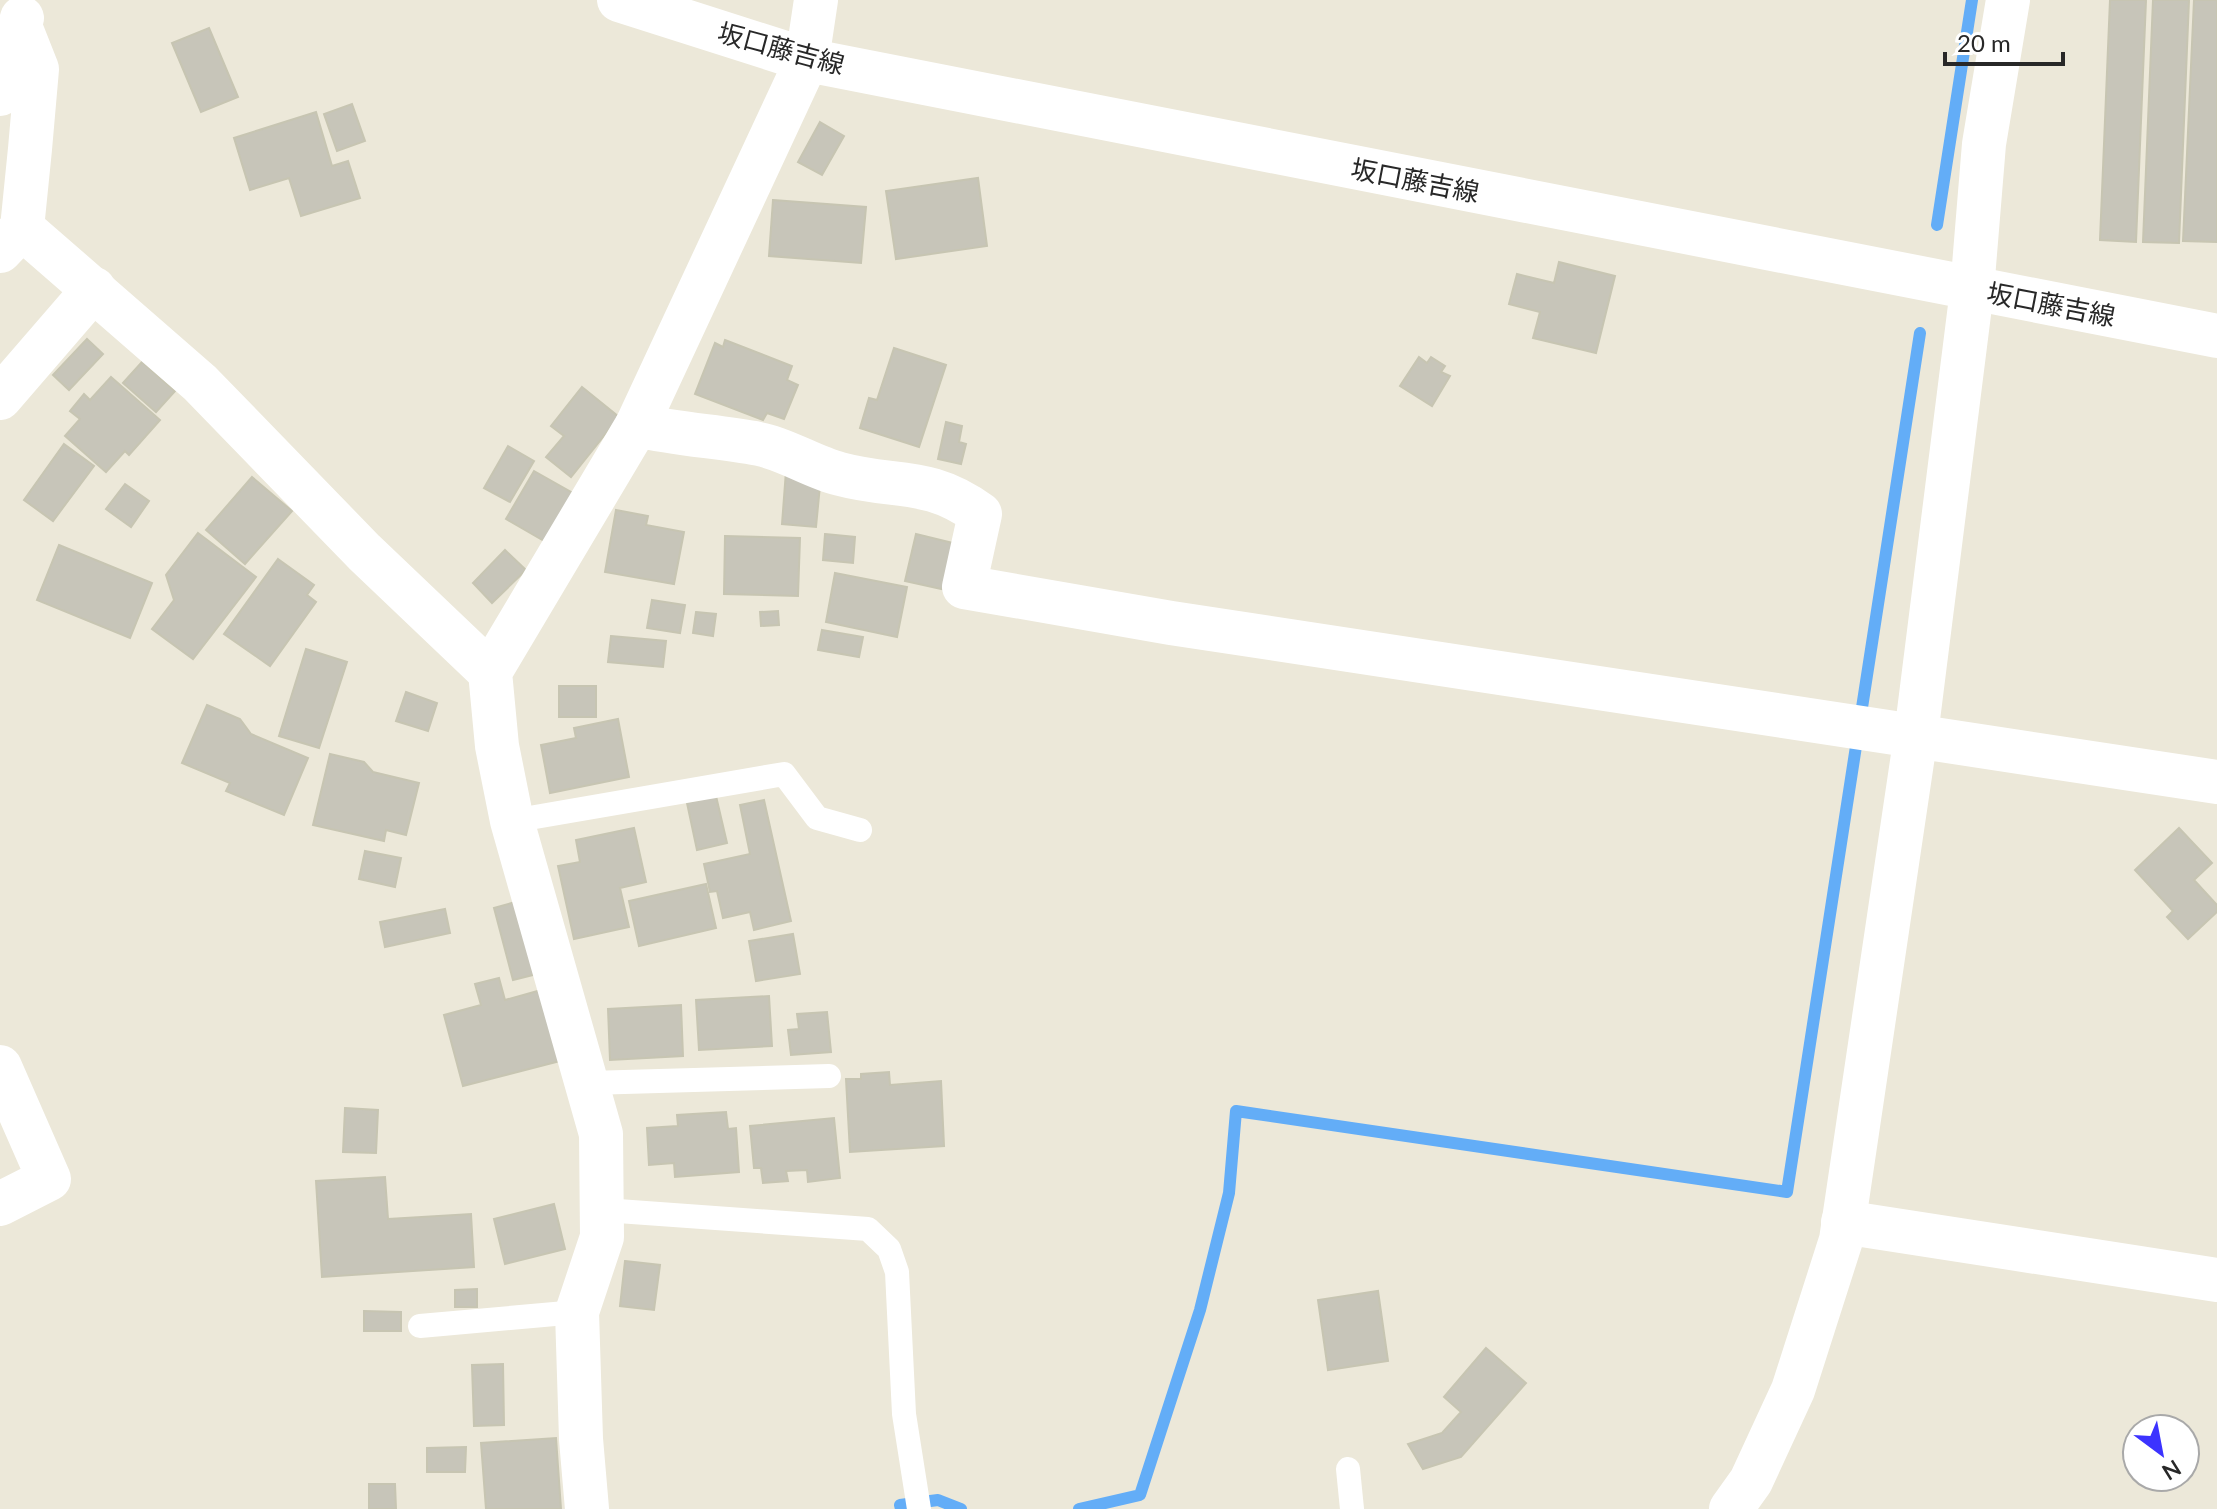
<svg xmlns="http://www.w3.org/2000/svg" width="2217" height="1509" viewBox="0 0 2217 1509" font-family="Lato,'Noto Sans JP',sans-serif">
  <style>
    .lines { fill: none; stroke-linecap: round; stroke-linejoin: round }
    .stream { stroke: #63adf7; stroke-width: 12 }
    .building { fill: #c7c5b9; stroke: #c7c5b2; stroke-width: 2 }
    .lane { stroke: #fff; stroke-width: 24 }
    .street { stroke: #fff; stroke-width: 44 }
    .secondary { stroke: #fff; stroke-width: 44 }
    .labels { text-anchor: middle; stroke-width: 6; stroke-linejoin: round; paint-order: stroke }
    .street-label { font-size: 26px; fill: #282828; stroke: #fff }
  </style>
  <rect width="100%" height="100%" fill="#ece8d9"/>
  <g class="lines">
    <g class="stream">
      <path d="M 1937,225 L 1972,0"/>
      <path d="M 901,1509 L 900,1505 L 938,1500 L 961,1509"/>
      <path d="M 1079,1509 L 1140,1495 L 1200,1310 L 1229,1193 L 1236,1111 L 1787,1192 L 1920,333"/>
    </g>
  </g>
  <g class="building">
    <path d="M 2110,0 L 2146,0 L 2136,242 L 2100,240 Z"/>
    <path d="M 2153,0 L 2189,0 L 2179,243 L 2143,242 Z"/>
    <path d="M 2194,0 L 2217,0 L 2217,242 L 2183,241 Z"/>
    <path d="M 209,28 L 238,97 L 201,112 L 172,43 Z"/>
    <path d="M 352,104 L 365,141 L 337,151 L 324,114 Z"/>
    <path d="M 316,112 L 332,166 L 348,161 L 360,198 L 301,216 L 289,178 L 250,190 L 234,138 Z"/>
    <path d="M 820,122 L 844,136 L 822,175 L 798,162 Z"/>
    <path d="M 978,178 L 987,246 L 896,259 L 886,191 Z"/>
    <path d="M 773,200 L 866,207 L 861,263 L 769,256 Z"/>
    <path d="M 1559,262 L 1615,276 L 1596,353 L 1533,338 L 1540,312 L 1509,304 L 1517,274 L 1554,283 Z"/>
    <path d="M 87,339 L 103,354 L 69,390 L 53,375 Z"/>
    <path d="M 725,340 L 792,366 L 787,380 L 798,385 L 784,419 L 767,413 L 763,420 L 695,394 L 715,343 L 723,347 Z"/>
    <path d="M 894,348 L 946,365 L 919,447 L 860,428 L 869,398 L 877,400 Z"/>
    <path d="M 1419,357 L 1427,363 L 1431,357 L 1445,366 L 1441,372 L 1450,376 L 1432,406 L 1400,386 Z"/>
    <path d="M 142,362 L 175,391 L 156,412 L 123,383 Z"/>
    <path d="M 111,377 L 160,420 L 129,455 L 125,451 L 106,472 L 65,436 L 80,419 L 70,411 L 84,394 L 90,400 Z"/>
    <path d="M 582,387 L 619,417 L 571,477 L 546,457 L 564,436 L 551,426 Z"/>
    <path d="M 946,422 L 962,426 L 959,442 L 966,444 L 961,464 L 938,459 Z"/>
    <path d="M 64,444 L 94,466 L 53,521 L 24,500 Z"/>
    <path d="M 508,446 L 534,461 L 510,502 L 484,488 Z"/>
    <path d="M 534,471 L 573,493 L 544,541 L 506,519 Z"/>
    <path d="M 786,471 L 821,475 L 816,527 L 782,524 Z"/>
    <path d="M 252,477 L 292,511 L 245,564 L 206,530 Z"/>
    <path d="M 125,484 L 149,501 L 131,527 L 106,509 Z"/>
    <path d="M 616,510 L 648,516 L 646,525 L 684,532 L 674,584 L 605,572 Z"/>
    <path d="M 198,533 L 256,577 L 193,659 L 152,629 L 174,600 L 166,575 Z"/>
    <path d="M 825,534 L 855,537 L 853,563 L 823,560 Z"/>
    <path d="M 916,534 L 957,544 L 946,590 L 905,581 Z"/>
    <path d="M 725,536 L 800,538 L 798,596 L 724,594 Z"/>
    <path d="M 59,545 L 152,583 L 130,638 L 37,600 Z"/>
    <path d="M 505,550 L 526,570 L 492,603 L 473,583 Z"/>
    <path d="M 278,559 L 314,585 L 307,595 L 316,602 L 270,666 L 224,634 Z"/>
    <path d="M 835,573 L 907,587 L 897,637 L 826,622 Z"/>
    <path d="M 652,600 L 685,605 L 680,633 L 647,628 Z"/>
    <path d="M 778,611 L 779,625 L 761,626 L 760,612 Z"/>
    <path d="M 696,612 L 716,614 L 713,636 L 693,633 Z"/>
    <path d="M 822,630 L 863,637 L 859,657 L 818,650 Z"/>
    <path d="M 611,636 L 666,641 L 663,667 L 608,662 Z"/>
    <path d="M 306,649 L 347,662 L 319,748 L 279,736 Z"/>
    <rect x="559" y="686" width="37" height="31"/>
    <path d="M 406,692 L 437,703 L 428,731 L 396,721 Z"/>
    <path d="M 207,705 L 240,719 L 251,734 L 308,758 L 284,815 L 226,791 L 230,783 L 182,763 Z"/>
    <path d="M 618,719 L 629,777 L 550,793 L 541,745 L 576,738 L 574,728 Z"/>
    <path d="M 330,754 L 364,762 L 373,772 L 419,783 L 406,835 L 386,830 L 384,841 L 313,825 Z"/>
    <path d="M 716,796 L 727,843 L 697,850 L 687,803 Z"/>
    <path d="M 764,800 L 791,921 L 754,930 L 750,912 L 723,918 L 717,891 L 710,892 L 704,864 L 750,854 L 740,805 Z"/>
    <path d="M 634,828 L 646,882 L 620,888 L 629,927 L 574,939 L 558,866 L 580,862 L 576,840 Z"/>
    <path d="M 2179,828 L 2212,863 L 2194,880 L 2217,905 L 2217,912 L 2188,939 L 2167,917 L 2173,911 L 2135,870 Z"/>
    <path d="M 365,851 L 401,858 L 395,887 L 359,879 Z"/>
    <path d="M 706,884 L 716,928 L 639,946 L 629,901 Z"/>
    <path d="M 522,900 L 541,973 L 513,980 L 494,908 Z"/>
    <path d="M 445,909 L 450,933 L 385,947 L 380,922 Z"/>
    <path d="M 793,934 L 800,974 L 756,981 L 749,941 Z"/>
    <path d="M 499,978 L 505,1000 L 541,990 L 560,1061 L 463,1086 L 444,1015 L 481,1005 L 475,984 Z"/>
    <path d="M 769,996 L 772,1046 L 699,1050 L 696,1000 Z"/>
    <path d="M 681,1005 L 683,1056 L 610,1060 L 608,1009 Z"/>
    <path d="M 827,1012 L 831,1052 L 791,1055 L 788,1030 L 799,1029 L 797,1014 Z"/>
    <path d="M 889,1072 L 890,1085 L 941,1081 L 944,1146 L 850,1152 L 846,1079 L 861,1079 L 861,1074 Z"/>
    <path d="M 345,1108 L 378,1110 L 376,1153 L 343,1152 Z"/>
    <path d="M 726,1112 L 728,1129 L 736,1128 L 739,1172 L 675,1177 L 674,1163 L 649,1165 L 647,1128 L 678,1126 L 677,1115 Z"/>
    <path d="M 834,1118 L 840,1178 L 808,1182 L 807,1170 L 786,1171 L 788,1181 L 763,1183 L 761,1168 L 754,1168 L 750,1126 Z"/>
    <path d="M 385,1177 L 388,1219 L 471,1214 L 474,1267 L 322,1277 L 316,1181 Z"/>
    <path d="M 554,1204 L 565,1249 L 505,1264 L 494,1219 Z"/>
    <path d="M 625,1261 L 660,1265 L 654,1310 L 620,1306 Z"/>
    <path d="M 477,1289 L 477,1307 L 455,1307 L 455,1290 Z"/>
    <path d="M 1378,1291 L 1388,1361 L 1328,1370 L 1318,1300 Z"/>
    <path d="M 364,1311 L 401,1312 L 401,1331 L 364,1331 Z"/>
    <path d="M 1486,1348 L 1526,1383 L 1461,1457 L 1423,1469 L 1408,1444 L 1442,1433 L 1461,1412 L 1444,1397 Z"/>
    <path d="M 503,1364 L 504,1425 L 474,1426 L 472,1365 Z"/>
    <path d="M 556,1438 L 561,1509 L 486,1509 L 481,1443 Z"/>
    <path d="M 466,1447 L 465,1472 L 427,1472 L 427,1448 Z"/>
    <path d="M 369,1484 L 395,1484 L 396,1509 L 369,1509 Z"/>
  </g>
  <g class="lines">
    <g class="lane">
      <path d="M 512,821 L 784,774 L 817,818 L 860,830"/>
      <path d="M 589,1083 L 829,1076"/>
      <path d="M 604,1210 L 868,1229 L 889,1249 L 897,1272 L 904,1414 L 919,1509"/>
      <path d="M 420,1326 L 577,1312"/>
      <path d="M 1348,1469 L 1352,1509"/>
    </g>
    <g class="street">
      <path d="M 0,94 L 22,18"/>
      <path d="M 22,228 L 200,383 L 364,552 L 490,672"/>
      <path d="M 0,251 L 22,228 L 30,149 L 37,69 L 20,26"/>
      <path d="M 1972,290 L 1984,144 L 2008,0"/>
      <path d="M 0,398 L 94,289"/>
      <path d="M 637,425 C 680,435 717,436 759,444 C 786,449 812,467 840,474 C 895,489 928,476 980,514 L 964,587 L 1171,623 L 2217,782"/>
      <path d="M 0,1067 L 49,1179 L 0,1204"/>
      <path d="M 1843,1222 L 2217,1280"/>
      <path d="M 587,1509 L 581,1439 L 577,1312 L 602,1237 L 601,1134 L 512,821 L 497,746 L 490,672 L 637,425 L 807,60 L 816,0"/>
    </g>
    <g class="secondary">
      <path d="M 619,0 L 807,60 L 2217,336"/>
      <path d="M 1731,1509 L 1751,1481 L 1793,1390 L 1841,1240 L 1916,735 L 1972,290"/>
    </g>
  </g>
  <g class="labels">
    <g class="street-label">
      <text transform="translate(781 49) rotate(15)" y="9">坂口藤吉線</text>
      <text transform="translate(1415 181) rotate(11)" y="9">坂口藤吉線</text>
      <text transform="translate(2051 305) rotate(11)" y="9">坂口藤吉線</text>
    </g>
  </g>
  <g transform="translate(2161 1453) rotate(148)"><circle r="38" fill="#ffffff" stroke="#a9a9a9" stroke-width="2"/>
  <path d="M0-6L14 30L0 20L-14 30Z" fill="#3c33ff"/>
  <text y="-12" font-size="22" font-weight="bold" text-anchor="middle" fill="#282828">N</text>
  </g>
  <path d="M1945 52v12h118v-12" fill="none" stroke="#282828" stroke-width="4"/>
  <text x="1957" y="52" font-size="24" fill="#282828" stroke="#ffffff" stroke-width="6" paint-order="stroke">20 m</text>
</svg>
